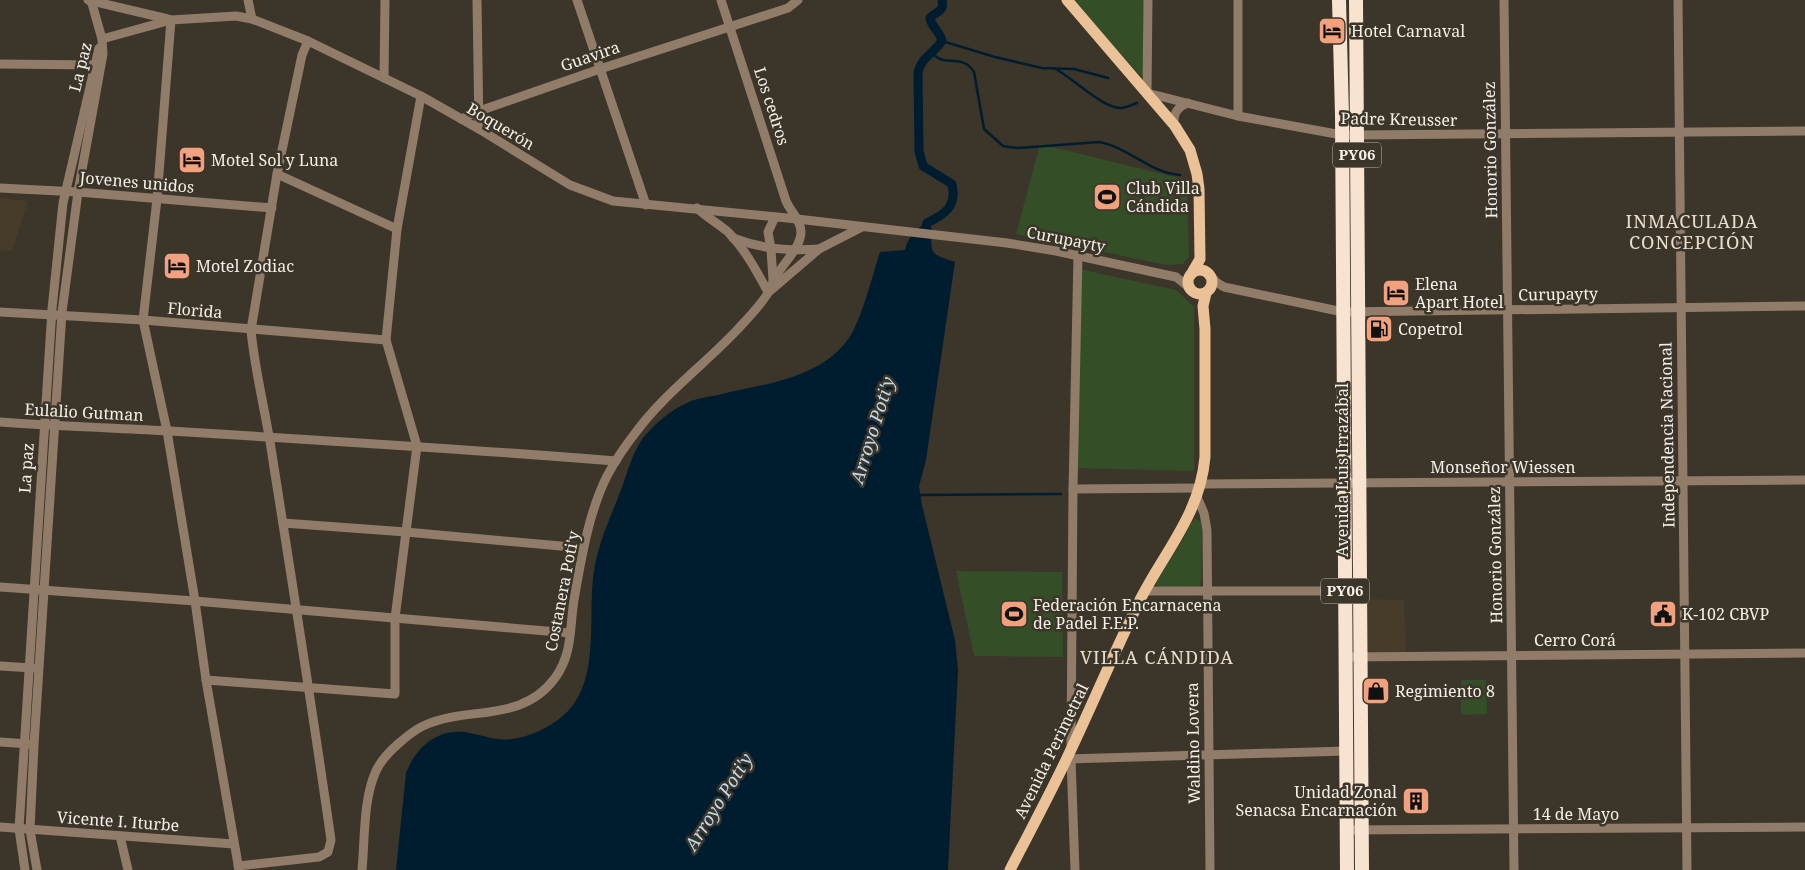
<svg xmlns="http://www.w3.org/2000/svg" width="1805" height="870" viewBox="0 0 1805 870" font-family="'Noto Serif',serif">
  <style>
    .built { fill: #473c2a }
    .green { fill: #344e27 }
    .water { fill: #001d30 }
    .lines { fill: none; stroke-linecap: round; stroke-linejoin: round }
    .stream { stroke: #001d30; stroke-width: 2.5 }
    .canal { stroke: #001d30; stroke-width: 9 }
    .minor { stroke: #907c68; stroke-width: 9 }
    .major { stroke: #ebc197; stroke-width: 11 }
    .highway { stroke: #f7e3cf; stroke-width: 14 }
    .labels { text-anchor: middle; stroke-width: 5; stroke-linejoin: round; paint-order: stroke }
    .shield { fill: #3c3529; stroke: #bdb7af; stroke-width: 1 }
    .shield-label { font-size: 15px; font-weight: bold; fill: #f4efe8 }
    .poi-label { font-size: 16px; fill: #f4efe8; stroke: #3c3529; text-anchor: start }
    .street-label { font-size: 16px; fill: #f4efe8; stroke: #3c3529 }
    .neighbourhood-label { font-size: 18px; letter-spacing: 1px; fill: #e8ded0; stroke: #3c3529 }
    .water-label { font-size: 18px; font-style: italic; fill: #bddcf4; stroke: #3c3529 }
  </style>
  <rect width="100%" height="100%" fill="#3c3529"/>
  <g class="built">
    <path d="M 0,198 L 28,201 L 12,251 L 0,250 Z"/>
    <path d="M 1368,599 L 1404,600 L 1406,658 L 1368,659 Z"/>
  </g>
  <g class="green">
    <path d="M 1072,0 L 1144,0 L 1143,76 L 1140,75 Z"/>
    <path d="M 1040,144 L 1187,180 L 1189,257 L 1183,264 L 1167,265 L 1016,234 Z"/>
    <path d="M 1079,269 L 1176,290 L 1194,307 L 1194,471 L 1073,468 Z"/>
    <path d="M 1195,519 L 1201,521 L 1202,524 L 1201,581 L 1200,586 L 1195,587 L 1157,586 L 1156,581 L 1184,538 L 1191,523 Z"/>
    <path d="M 956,571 L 1062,572 L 1063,657 L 974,656 Z"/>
    <path d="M 1461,680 L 1486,680 L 1487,714 L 1461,715 Z"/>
  </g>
  <path class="water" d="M 927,223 L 932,229 C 930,255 931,254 955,262 L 926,460 L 919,486 L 922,505 L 955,640 L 958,670 L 948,870 L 396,870 L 406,773 C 416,748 435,730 463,732 C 475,733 487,738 499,739 C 522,742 553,727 568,711 C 601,676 587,614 594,571 C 598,543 611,516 621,490 C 627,474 632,453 643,438 C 655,424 670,410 687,403 C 696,398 708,397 718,395 C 762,384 816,380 846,342 C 861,324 872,276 880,252 L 905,250 C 908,237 915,229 927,223 Z"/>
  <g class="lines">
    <g class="stream">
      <path d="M 942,41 L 995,57 L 1042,68 L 1074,69 L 1108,78"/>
      <path d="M 932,53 C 935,56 939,59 943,60 C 956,62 966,59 974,72 L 984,129 L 1003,146 L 1009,147 L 1019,148 L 1099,142 C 1128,147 1150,173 1180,175"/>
      <path d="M 1056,69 C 1072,78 1105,110 1122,108 C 1127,107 1132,105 1137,103"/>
      <path d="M 920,495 L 1061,494"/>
    </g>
    <path class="canal" d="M 924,234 L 927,223 C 945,214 957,207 952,184 L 923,166 L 919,151 L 918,72 C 921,58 935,52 942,41 C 940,31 931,27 930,18 C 936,11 945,12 942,0"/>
    <g class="minor">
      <path d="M 88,0 L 168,19"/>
      <path d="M 248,0 L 252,19"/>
      <path d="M 477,0 L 479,129"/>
      <path d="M 577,0 L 646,205"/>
      <path d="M 1148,0 L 1147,93 L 1238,116 L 1342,135 L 1357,135 L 1805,131"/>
      <path d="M 1238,0 L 1238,116"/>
      <path d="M 1504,0 L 1514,870"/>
      <path d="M 1678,0 L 1687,870"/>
      <path d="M 171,20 L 157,199 L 143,320 L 167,431 L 195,601 L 206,680 L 239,870"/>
      <path d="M 102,39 L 171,20 L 236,16 L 252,19 L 308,41 L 421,96 L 479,129 L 570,185 L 613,201 L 797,219 L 1007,243 L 1056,251 L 1176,277 L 1190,288"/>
      <path d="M 0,64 L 99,65"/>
      <path d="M 384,78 L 385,0"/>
      <path d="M 461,119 L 479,111 L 600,69 L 788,8 L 798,0"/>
      <path d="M 1174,125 C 1173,114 1177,107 1188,103"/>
      <path d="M 277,174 L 397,229"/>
      <path d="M 0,188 L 78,192 L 272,208"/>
      <path d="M 697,208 C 706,217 719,224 728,232 C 745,249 757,272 768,292"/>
      <path d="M 733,238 C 763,249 786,251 819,249"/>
      <path d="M 1211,276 L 1216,282 L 1224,287 L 1343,312 L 1805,306"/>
      <path d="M 773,280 L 771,249 L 768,232 L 775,217"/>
      <path d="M 771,290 L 819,249 L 862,227"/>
      <path d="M 0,312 L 143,320 L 386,340"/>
      <path d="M 0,422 C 57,426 113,428 170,431 C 319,440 467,449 616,461"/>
      <path d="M 1201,484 L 1805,480"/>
      <path d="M 1073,489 L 1078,255"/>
      <path d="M 1197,497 L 1204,513 L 1207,530 L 1210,870"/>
      <path d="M 283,523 L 406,532 L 583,548"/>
      <path d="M 0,587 L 195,601 L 570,633"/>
      <path d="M 1145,591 L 1345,591"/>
      <path d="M 1345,657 L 1805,653"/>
      <path d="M 0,666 L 33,668"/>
      <path d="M 206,680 L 395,694 L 395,618 L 417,446 L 386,340 L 397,229 L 421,96"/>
      <path d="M 0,742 L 29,744"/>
      <path d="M 1071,746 L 1073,489 L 1200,488"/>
      <path d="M 1067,759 L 1346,751"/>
      <path d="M 1071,759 L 1075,870"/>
      <path d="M 0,827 L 234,844"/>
      <path d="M 1346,830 L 1805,827"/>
      <path d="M 120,836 L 128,870"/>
      <path d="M 238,866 L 319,857 L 328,852 L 331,840 C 313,713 293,587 273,461 C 267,417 255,374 251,330 L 277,174 L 302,55 L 308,41"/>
      <path d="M 25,870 L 19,829 L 52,309 L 63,203 L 99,48"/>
      <path d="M 37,870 L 30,830 L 34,745 L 62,312 L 78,192 L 103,54 L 102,39 L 91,0"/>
      <path d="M 362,870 C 365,839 363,799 376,771 C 381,760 390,751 398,744 C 406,737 414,730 423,726 C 468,705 521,724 555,678 C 574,652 569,624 575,594 C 582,555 589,512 607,476 C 615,461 625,446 636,432 C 665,393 704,365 737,330 C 748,318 760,306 768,293 C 772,286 773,279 778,273 C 785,262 801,246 801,232 C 801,220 790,211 786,201 L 721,0"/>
    </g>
    <g class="major">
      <path d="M 1067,0 L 1175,126 L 1190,150 L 1197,174 L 1199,189 L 1200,259 L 1193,271"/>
      <circle cx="1200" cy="282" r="12"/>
      <path d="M 1010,870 C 1029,833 1049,796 1067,758 C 1092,706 1114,652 1140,600 C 1165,551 1200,514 1205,457 L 1205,329 L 1203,306 L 1206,293"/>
    </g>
    <g class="highway">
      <path d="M 1339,0 L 1342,115 L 1347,870"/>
      <path d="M 1356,0 L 1362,870"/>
    </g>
  </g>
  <defs>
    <g id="hotel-square" transform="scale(1.4375)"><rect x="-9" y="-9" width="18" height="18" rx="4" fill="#f1a17d" stroke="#3c3529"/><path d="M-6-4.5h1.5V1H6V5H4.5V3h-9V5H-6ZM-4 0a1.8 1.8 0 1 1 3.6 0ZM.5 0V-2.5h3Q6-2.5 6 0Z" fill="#111"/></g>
    <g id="stadium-square" transform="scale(1.4375)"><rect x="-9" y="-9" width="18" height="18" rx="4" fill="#f1a17d" stroke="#3c3529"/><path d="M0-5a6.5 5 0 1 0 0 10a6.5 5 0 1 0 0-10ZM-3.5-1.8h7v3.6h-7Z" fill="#111"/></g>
    <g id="fuel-square" transform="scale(1.4375)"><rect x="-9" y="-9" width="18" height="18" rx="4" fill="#f1a17d" stroke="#3c3529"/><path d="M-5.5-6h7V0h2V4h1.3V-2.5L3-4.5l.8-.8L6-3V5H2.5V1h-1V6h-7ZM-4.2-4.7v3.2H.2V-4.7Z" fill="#111"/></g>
    <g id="civic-square" transform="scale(1.4375)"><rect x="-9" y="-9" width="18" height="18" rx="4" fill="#f1a17d" stroke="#3c3529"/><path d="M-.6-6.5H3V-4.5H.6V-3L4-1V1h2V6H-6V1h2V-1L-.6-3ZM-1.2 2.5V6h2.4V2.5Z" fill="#111"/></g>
    <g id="shop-square" transform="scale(1.4375)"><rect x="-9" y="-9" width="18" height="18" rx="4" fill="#f1a17d" stroke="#3c3529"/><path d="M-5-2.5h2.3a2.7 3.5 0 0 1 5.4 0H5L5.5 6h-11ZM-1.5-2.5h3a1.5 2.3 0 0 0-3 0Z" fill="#111"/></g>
    <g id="building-square" transform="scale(1.4375)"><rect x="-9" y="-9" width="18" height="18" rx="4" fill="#f1a17d" stroke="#3c3529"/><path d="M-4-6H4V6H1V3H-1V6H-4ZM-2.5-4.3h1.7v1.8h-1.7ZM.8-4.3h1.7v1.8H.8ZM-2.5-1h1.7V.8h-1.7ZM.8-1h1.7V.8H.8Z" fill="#111"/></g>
  </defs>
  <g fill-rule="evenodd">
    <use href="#hotel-square" x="1332" y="31"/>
    <use href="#hotel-square" x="192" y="160"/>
    <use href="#stadium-square" x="1107" y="197"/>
    <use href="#hotel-square" x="177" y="266"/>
    <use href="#hotel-square" x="1396" y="293"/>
    <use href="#fuel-square" x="1379" y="329"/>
    <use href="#stadium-square" x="1014" y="614"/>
    <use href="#civic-square" x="1663" y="614"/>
    <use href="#shop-square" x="1376" y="691"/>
    <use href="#building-square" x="1416" y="801"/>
  </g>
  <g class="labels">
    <g class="shield">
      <rect x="1333" y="142.5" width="48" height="25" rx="4"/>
      <rect x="1321" y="578.5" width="48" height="25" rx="4"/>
    </g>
    <g class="shield-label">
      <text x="1357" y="160">PY06</text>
      <text x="1345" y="596">PY06</text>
    </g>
    <g class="poi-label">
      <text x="1351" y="37">Hotel Carnaval</text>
      <text x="211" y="166">Motel Sol y Luna</text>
      <text x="1126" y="194">Club Villa<tspan x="1126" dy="18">Cándida</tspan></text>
      <text x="196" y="272">Motel Zodiac</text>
      <text x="1415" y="290">Elena<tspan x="1415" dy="18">Apart Hotel</tspan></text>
      <text x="1398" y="335">Copetrol</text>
      <text x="1033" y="611">Federación Encarnacena<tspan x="1033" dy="18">de Padel F.E.P.</tspan></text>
      <text x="1682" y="620">K-102 CBVP</text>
      <text x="1395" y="697">Regimiento 8</text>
      <text x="1397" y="798" text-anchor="end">Unidad Zonal<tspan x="1397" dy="18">Senacsa Encarnación</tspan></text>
    </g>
    <g class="street-label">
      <text transform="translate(590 56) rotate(-19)" y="6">Guavira</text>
      <text transform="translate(80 67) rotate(-76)" y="6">La paz</text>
      <text transform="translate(772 106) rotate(72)" y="6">Los cedros</text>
      <text transform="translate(1399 119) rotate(1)" y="6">Padre Kreusser</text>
      <text transform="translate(501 126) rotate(31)" y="6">Boquerón</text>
      <text transform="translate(1490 150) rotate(-91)" y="6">Honorio González</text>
      <text transform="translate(137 182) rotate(5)" y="6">Jovenes unidos</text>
      <text transform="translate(1066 239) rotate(11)" y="6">Curupayty</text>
      <text transform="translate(1558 294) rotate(-1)" y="6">Curupayty</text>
      <text transform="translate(195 310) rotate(5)" y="6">Florida</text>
      <text transform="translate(84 412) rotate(3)" y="6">Eulalio Gutman</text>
      <text transform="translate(1667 435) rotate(-91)" y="6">Independencia Nacional</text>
      <text x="1503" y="473">Monseñor Wiessen</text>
      <text transform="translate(26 468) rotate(-86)" y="6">La paz</text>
      <text transform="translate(1342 470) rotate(-90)" y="6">Avenida Luis Irrazábal</text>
      <text transform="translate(1495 555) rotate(-91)" y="6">Honorio González</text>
      <text transform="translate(562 591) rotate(-79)" y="6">Costanera Poti'y</text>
      <text x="1575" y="646">Cerro Corá</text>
      <text transform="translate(1193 743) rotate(-91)" y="6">Waldino Lovera</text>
      <text transform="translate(1051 751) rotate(-64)" y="6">Avenida Perimetral</text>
      <text x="1576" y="820">14 de Mayo</text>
      <text transform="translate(118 821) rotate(4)" y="6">Vicente I. Iturbe</text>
    </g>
    <g class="neighbourhood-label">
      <text x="1692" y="228">INMACULADA<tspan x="1692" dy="21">CONCEPCIÓN</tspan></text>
      <text x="1157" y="664">VILLA CÁNDIDA</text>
    </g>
    <g class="water-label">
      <text transform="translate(873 430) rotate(-73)" y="6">Arroyo Poti'y</text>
      <text transform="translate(719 802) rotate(-58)" y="6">Arroyo Poti'y</text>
    </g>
  </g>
</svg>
